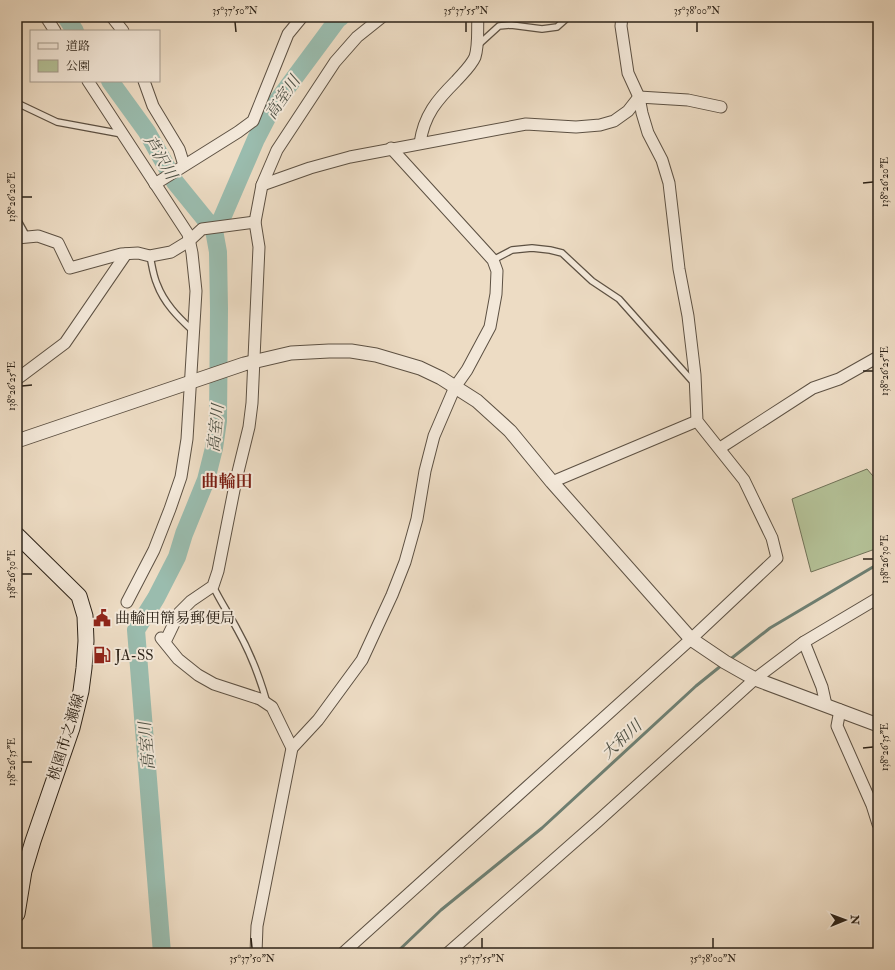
<svg xmlns="http://www.w3.org/2000/svg" width="895" height="970" viewBox="0 0 895 970" font-family="'IM FELL Double Pica','Noto Serif JP',serif">
  <style>
    .green { fill: #b4c197; stroke: #707258 }
    .lines { fill: none; stroke-linecap: round; stroke-linejoin: round }
    .stream { stroke: #6e7f72; stroke-width: 3 }
    .river { stroke: #9abcae; stroke-width: 18 }
    .service-casing { stroke: #5d5143; stroke-width: 8 }
    .minor-casing { stroke: #5d5143; stroke-width: 13 }
    .tertiary-casing { stroke: #5d5143; stroke-width: 15 }
    .secondary-casing { stroke: #2d2318; stroke-width: 17 }
    .service { stroke: #f3e8d9; stroke-width: 5.5 }
    .minor { stroke: #f3e8d9; stroke-width: 11 }
    .tertiary { stroke: #f3e8d9; stroke-width: 13 }
    .secondary { stroke: #f3e8d9; stroke-width: 15 }
    .ticks { fill: none; stroke: #2d2318; stroke-width: 1.5 }
    .labels { text-anchor: middle; stroke-width: 4; stroke-linejoin: round; paint-order: stroke }
    .poi-label { font-size: 15px; fill: #2d2318; stroke: #f3e8d9; text-anchor: start }
    .street-label { font-size: 15px; fill: #2d2318; stroke: #f3e8d9 }
    .water-label { font-size: 16px; font-style: italic; fill: #4e5145; stroke: #f3e8d9 }
    .quarter-label { font-size: 17px; font-weight: bold; fill: #7a1f14; stroke: #f3e8d9 }
    .neatline { fill: none; stroke: #2d2318; stroke-width: 1.5 }
    .ticks-label { font-size: 10px; text-anchor: middle; fill: #2d2318 }
  </style>
  <rect width="100%" height="100%" fill="#eddcc4"/>
  <filter id="stains"><feTurbulence type="fractalNoise" baseFrequency=".005" numOctaves="4"/><feColorMatrix values="0 0 0 0 .2 0 0 0 0 .09 0 0 0 0 .02 0 0 0 .5 -.17"/></filter>
  <radialGradient id="worn" r=".72"><stop offset=".6" stop-color="#630" stop-opacity="0"/><stop offset="1" stop-color="#630" stop-opacity=".3"/></radialGradient>
  <path class="green" d="M 867,469 L 878,482 L 878,548 L 811,572 L 792,499 Z"/>
  <g class="lines">
    <g class="stream">
      <path d="M 728,661 L 770,628 L 878,564"/>
      <path d="M 396,953 L 441,910 L 542,828 L 696,686 L 722,665"/>
    </g>
    <g class="river">
      <path d="M 66,17 L 75,31"/>
      <path d="M 110,81 L 147,132 L 175,182 L 214,230"/>
      <path d="M 162,953 L 136,630 L 156,598 L 177,557 L 184,534 L 206,480 L 214,448 L 218,421 L 219,309 L 218,252 L 214,230 L 222,218 L 256,139 L 272,108 L 338,19 L 341,17"/>
    </g>
    <g class="service-casing">
      <g id="service">
        <path d="M 477,46 L 499,26 L 511,25 L 542,29 L 557,27 L 566,19"/>
        <path d="M 17,103 L 57,122 L 122,134"/>
        <path d="M 17,219 L 27,237"/>
        <path d="M 150,256 C 152,265 153,275 157,284 C 164,303 178,317 192,330"/>
        <path d="M 493,260 L 512,250 L 532,248 L 550,250 L 562,253 L 592,281 L 619,299 L 694,383"/>
        <path d="M 213,586 C 220,601 229,614 237,629 C 250,652 260,678 267,703"/>
      </g>
    </g>
    <g class="minor-casing">
      <g id="minor">
        <path d="M 46,17 L 55,31"/>
        <path d="M 112,17 L 123,31"/>
        <path d="M 88,81 L 188,234 L 192,253 L 196,291 L 187,439 L 181,477 L 170,509 L 154,550 L 127,602"/>
        <path d="M 144,81 L 153,106 L 179,149 L 184,165"/>
        <path d="M 420,143 C 424,115 437,100 456,81 C 463,73 471,66 475,57 C 479,44 477,30 478,17"/>
        <path d="M 155,184 L 238,132 L 253,121 L 288,34 L 302,17"/>
        <path d="M 262,185 L 310,168 L 350,157 L 526,124 L 576,127 L 600,125 L 614,121 L 628,111 L 639,97 L 688,100 L 721,107"/>
        <path d="M 17,238 L 38,236 L 58,243 L 70,268 L 121,254 L 138,253 L 150,256 L 171,252 L 189,241 L 202,229 L 255,222"/>
        <path d="M 17,379 L 65,343 L 126,254"/>
        <path d="M 720,448 L 813,388 L 839,379 L 878,357"/>
        <path d="M 552,482 L 697,421"/>
        <path d="M 161,638 L 178,659 L 198,675 L 214,684 L 260,699 L 272,707 L 292,748 L 257,926 L 256,953"/>
        <path d="M 165,642 L 179,613 L 191,601 L 213,586 L 218,571 L 236,480 L 249,427 L 252,403 L 259,247 L 255,222 L 262,185 L 277,150 L 335,62 L 357,37 L 382,17"/>
        <path d="M 804,642 L 822,687 L 826,705"/>
        <path d="M 840,710 L 837,726 L 872,805 L 878,824"/>
        <path d="M 292,748 L 318,720 L 362,660 L 392,595 L 405,562 L 417,519 L 425,471 L 434,436 L 455,387 L 467,370 L 490,327 L 496,294 L 497,271 L 493,260 L 391,148"/>
        <path d="M 343,953 L 691,639 L 777,558 L 772,538 L 744,480 L 697,421 L 695,375 L 688,316 L 679,269 L 669,183 L 662,160 L 648,133 L 642,113 L 639,97 L 628,73 L 621,26 L 622,17"/>
        <path d="M 448,953 L 598,821 L 755,679 L 804,642 L 878,598"/>
      </g>
    </g>
    <g class="tertiary-casing">
      <path id="tertiary" d="M 17,441 L 244,364 L 291,353 L 329,351 L 351,351 L 376,355 L 420,368 L 441,378 L 477,401 L 510,431 L 552,482 L 691,639 L 725,662 L 755,679 L 878,725"/>
    </g>
    <g class="secondary-casing">
      <path id="secondary" d="M 17,535 L 79,596 L 85,616 L 86,641 L 84,668 L 81,691 L 72,728 L 33,841 L 24,871 L 17,914"/>
    </g>
    <use href="#service" class="service"/>
    <use href="#minor" class="minor"/>
    <use href="#tertiary" class="tertiary"/>
    <use href="#secondary" class="secondary"/>
  </g>
  <path class="ticks" d="M 235,22 L 236,32M 466,22 L 466,32M 697,22 L 697,32M 863,183 L 873,182M 22,197 L 32,197M 863,371 L 873,371M 22,386 L 32,385M 863,559 L 873,559M 22,574 L 32,574M 863,748 L 873,747M 22,762 L 32,762M 251,938 L 252,948M 482,938 L 482,948M 713,938 L 713,948"/>
  <defs>
    <g id="civic-bare" transform="scale(1.38)"><path d="M-.6-6.5H3V-4.5H.6V-3L4-1V1h2V6H-6V1h2V-1L-.6-3ZM-1.2 2.5V6h2.4V2.5Z" fill="#8f2418" stroke="#f3e8d9" stroke-width="2.5" paint-order="stroke"/></g>
    <g id="fuel-bare" transform="scale(1.38)"><path d="M-5.5-6h7V0h2V4h1.3V-2.5L3-4.5l.8-.8L6-3V5H2.5V1h-1V6h-7ZM-4.2-4.7v3.2H.2V-4.7Z" fill="#8f2418" stroke="#f3e8d9" stroke-width="2.5" paint-order="stroke"/></g>
  </defs>
  <g fill-rule="evenodd">
    <use href="#civic-bare" x="102" y="618"/>
    <use href="#fuel-bare" x="102" y="655"/>
  </g>
  <g class="labels">
    <g class="poi-label">
      <text x="115" y="623">曲輪田簡易郵便局</text>
      <text x="115" y="660">JA-SS</text>
    </g>
    <g class="street-label">
      <text transform="translate(66 737) rotate(-73)" y="5">桃園市之瀬線</text>
    </g>
    <g class="water-label">
      <text transform="translate(282 97) rotate(-56)" y="6">高室川</text>
      <text transform="translate(161 157) rotate(59)" y="6">芦沢川</text>
      <text transform="translate(215 428) rotate(-84)" y="6">高室川</text>
      <text transform="translate(621 739) rotate(-43)" y="6">大和川</text>
      <text transform="translate(146 746) rotate(-95)" y="6">高室川</text>
    </g>
    <g class="quarter-label">
      <text x="227" y="487">曲輪田</text>
    </g>
  </g>
  <rect width="895" height="970" fill="none" stroke="#eddcc4" stroke-width="44"/>
  <rect x="30" y="30" width="130" height="52" fill="#f3e8d9" stroke="#a4998c"/>
  <rect x="38" y="43" width="20" height="6" fill="#f3e8d9" stroke="#a4998c"/>
  <text x="66" y="50" font-size="12" fill="#2d2318">道路</text>
  <rect x="38" y="60" width="20" height="12" fill="#b4c197" stroke="#a4998c"/>
  <text x="66" y="70" font-size="12" fill="#2d2318">公園</text>
  <g transform="translate(845 920) rotate(89)" stroke="#f3e8d9" stroke-width="3" paint-order="stroke">
  <path d="M0-3L7 15L0 10L-7 15Z" fill="#2d2318"/>
  <text y="-6" font-size="11" font-weight="bold" text-anchor="middle" fill="#2d2318">N</text>
  </g>
  <rect x="22" y="22" width="851" height="926" class="neatline"/>
  <g class="ticks-label">
    <text x="235" y="14">35°37'50"N</text>
    <text x="466" y="14">35°37'55"N</text>
    <text x="697" y="14">35°38'00"N</text>
    <text transform="translate(884 182) rotate(-90)" y="4">138°26'20"E</text>
    <text transform="translate(11 197) rotate(-90)" y="4">138°26'20"E</text>
    <text transform="translate(884 371) rotate(-90)" y="4">138°26'25"E</text>
    <text transform="translate(11 386) rotate(-90)" y="4">138°26'25"E</text>
    <text transform="translate(884 559) rotate(-90)" y="4">138°26'30"E</text>
    <text transform="translate(11 574) rotate(-90)" y="4">138°26'30"E</text>
    <text transform="translate(884 747) rotate(-90)" y="4">138°26'35"E</text>
    <text transform="translate(11 762) rotate(-90)" y="4">138°26'35"E</text>
    <text x="252" y="962">35°37'50"N</text>
    <text x="482" y="962">35°37'55"N</text>
    <text x="713" y="962">35°38'00"N</text>
  </g>
  <rect width="100%" height="100%" filter="url(#stains)"/>
  <rect width="100%" height="100%" fill="url(#worn)"/>
</svg>
